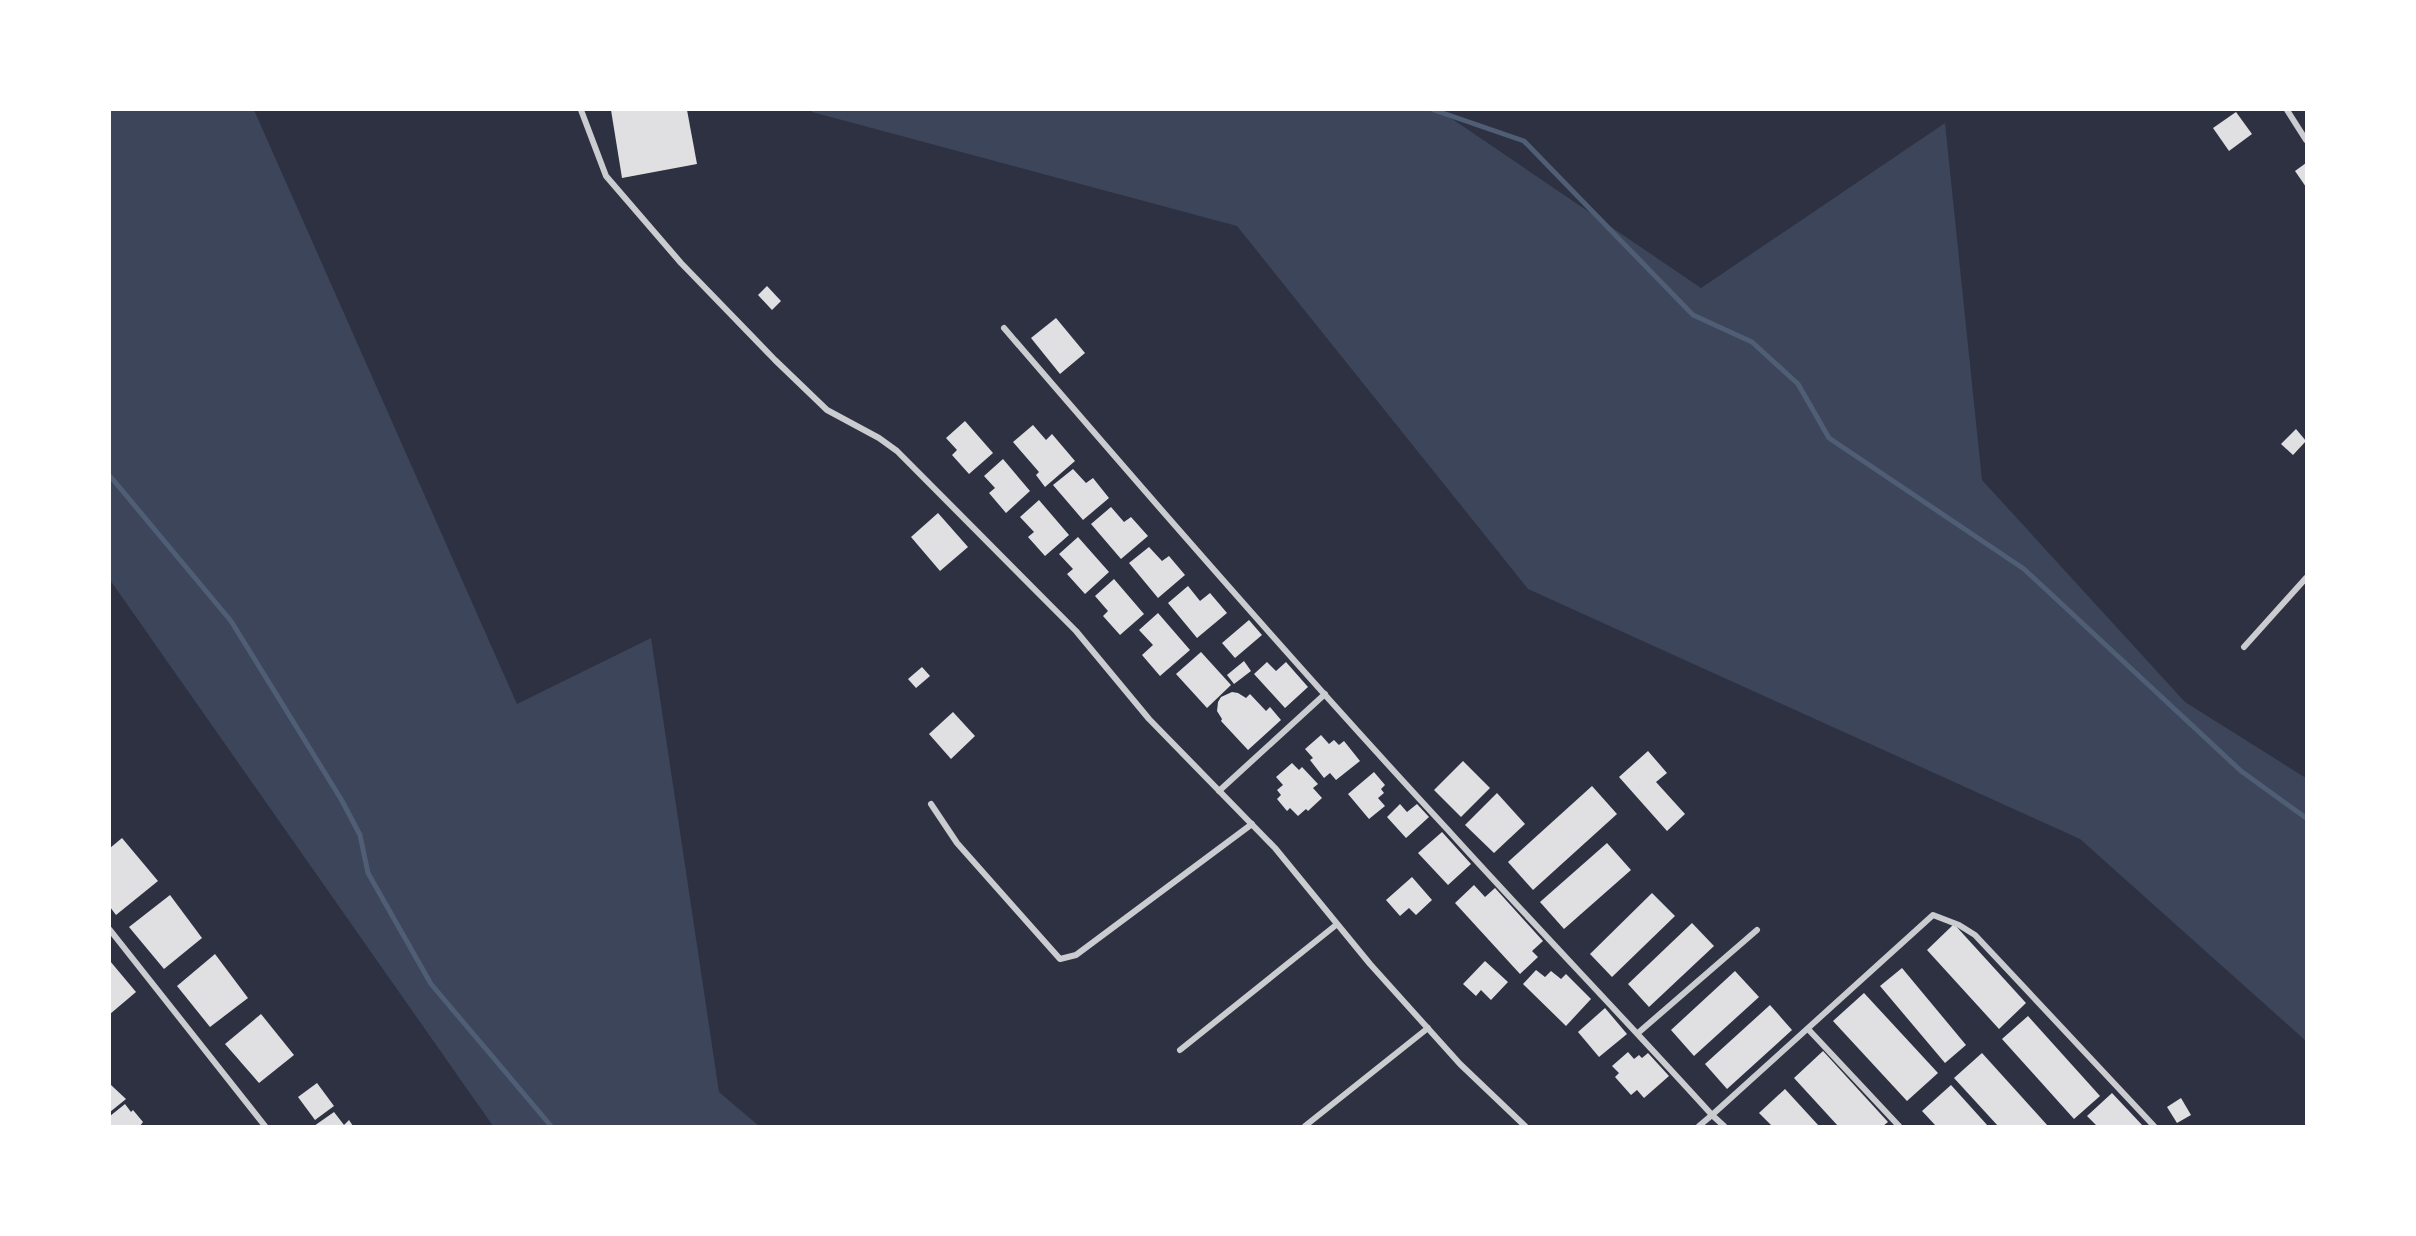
<svg xmlns="http://www.w3.org/2000/svg" width="2416" height="1236" viewBox="0 0 2416 1236" font-family="Jost,sans-serif">
  <style>
    .green { fill: #3c4559 }
    .lines { fill: none; stroke-linecap: round; stroke-linejoin: round }
    .stream { stroke: #4f5d75; stroke-width: 5 }
    .building { fill: #e0e0e3 }
    .minor { stroke: #caccd0; stroke-width: 6 }
  </style>
  <rect width="100%" height="100%" fill="#2d3142"/>
  <g class="green">
    <path d="M 110,110 L 254,110 L 517,704 L 651,638 L 719,1092 L 759,1126 L 493,1126 L 110,580 Z"/>
    <path d="M 812,110 L 1439,110 L 1701,288 L 1945,123 L 1982,480 L 2185,702 L 2306,778 L 2306,1041 L 2080,839 L 1528,589 L 1237,226 L 812,112 Z"/>
  </g>
  <g class="lines">
    <g class="stream">
      <path d="M 1434,110 L 1524,141 L 1693,315 L 1752,342 L 1798,384 L 1829,438 L 2024,569 L 2241,771 L 2306,818"/>
      <path d="M 110,476 L 231,621 L 341,799 L 360,835 L 368,873 L 431,984 L 551,1126"/>
    </g>
  </g>
  <g class="building">
    <path d="M 611,110 L 687,110 L 697,164 L 622,178 Z"/>
    <path d="M 2236,112 L 2252,134 L 2229,151 L 2213,128 Z"/>
    <path d="M 2306,163 L 2306,187 L 2295,171 Z"/>
    <path d="M 767,286 L 781,301 L 772,310 L 758,295 Z"/>
    <path d="M 1056,318 L 1085,353 L 1060,374 L 1031,338 Z"/>
    <path d="M 965,421 L 993,453 L 969,474 L 952,455 L 957,450 L 946,438 Z"/>
    <path d="M 1033,425 L 1046,440 L 1052,434 L 1075,461 L 1045,487 L 1036,475 L 1039,472 L 1013,442 Z"/>
    <path d="M 2296,429 L 2306,441 L 2293,455 L 2281,444 Z"/>
    <path d="M 1003,459 L 1030,491 L 1006,513 L 989,493 L 995,488 L 984,476 Z"/>
    <path d="M 1073,469 L 1086,483 L 1093,478 L 1109,498 L 1083,520 L 1053,485 Z"/>
    <path d="M 1039,500 L 1069,535 L 1045,556 L 1028,537 L 1034,532 L 1020,517 Z"/>
    <path d="M 1111,507 L 1124,522 L 1131,517 L 1148,536 L 1121,559 L 1091,524 Z"/>
    <path d="M 938,513 L 968,547 L 940,571 L 911,537 Z"/>
    <path d="M 1078,537 L 1109,572 L 1085,594 L 1067,574 L 1073,569 L 1059,554 Z"/>
    <path d="M 1149,547 L 1162,561 L 1169,556 L 1185,575 L 1158,598 L 1129,563 Z"/>
    <path d="M 1114,579 L 1144,614 L 1120,635 L 1103,616 L 1108,611 L 1095,596 Z"/>
    <path d="M 1188,586 L 1200,601 L 1210,593 L 1227,613 L 1197,638 L 1168,603 Z"/>
    <path d="M 1158,613 L 1190,650 L 1160,676 L 1142,655 L 1153,645 L 1139,630 Z"/>
    <path d="M 1249,620 L 1262,635 L 1235,658 L 1222,643 Z"/>
    <path d="M 1201,652 L 1231,685 L 1207,708 L 1176,674 Z"/>
    <path d="M 1244,661 L 1251,671 L 1234,684 L 1227,675 Z"/>
    <path d="M 1267,662 L 1276,671 L 1286,662 L 1308,687 L 1285,708 L 1254,674 Z"/>
    <path d="M 922,667 L 930,676 L 916,688 L 908,679 Z"/>
    <path d="M 1232,692 L 1238,693 L 1246,698 L 1250,694 L 1266,711 L 1270,707 L 1281,720 L 1248,750 L 1221,721 L 1222,719 L 1217,711 L 1218,702 L 1221,697 Z"/>
    <path d="M 953,712 L 975,736 L 951,759 L 929,734 Z"/>
    <path d="M 1321,735 L 1329,744 L 1334,740 L 1339,745 L 1344,741 L 1360,761 L 1336,780 L 1330,773 L 1324,778 L 1310,760 L 1313,758 L 1305,749 Z"/>
    <path d="M 1648,751 L 1667,773 L 1656,782 L 1685,814 L 1667,831 L 1619,777 Z"/>
    <path d="M 1463,761 L 1490,788 L 1461,817 L 1434,790 Z"/>
    <path d="M 1292,763 L 1299,770 L 1302,767 L 1318,784 L 1313,788 L 1322,798 L 1308,811 L 1306,809 L 1298,816 L 1290,808 L 1287,811 L 1277,799 L 1281,795 L 1277,790 L 1283,785 L 1276,777 Z"/>
    <path d="M 1374,772 L 1385,785 L 1381,789 L 1384,793 L 1378,798 L 1385,806 L 1369,819 L 1348,794 Z"/>
    <path d="M 1592,786 L 1617,814 L 1533,890 L 1508,862 Z"/>
    <path d="M 1497,793 L 1525,824 L 1494,853 L 1465,825 Z"/>
    <path d="M 1400,804 L 1407,812 L 1417,804 L 1429,817 L 1406,838 L 1387,817 Z"/>
    <path d="M 1442,832 L 1471,864 L 1448,885 L 1418,853 Z"/>
    <path d="M 122,838 L 158,881 L 116,915 L 110,907 L 110,848 Z"/>
    <path d="M 1607,843 L 1631,870 L 1564,929 L 1540,902 Z"/>
    <path d="M 1412,877 L 1432,900 L 1416,915 L 1409,908 L 1400,916 L 1386,900 Z"/>
    <path d="M 1474,885 L 1485,897 L 1495,888 L 1543,941 L 1532,951 L 1538,957 L 1520,974 L 1455,903 Z"/>
    <path d="M 1652,893 L 1675,916 L 1612,977 L 1590,954 Z"/>
    <path d="M 170,895 L 202,938 L 164,969 L 129,927 Z"/>
    <path d="M 1692,923 L 1714,946 L 1649,1007 L 1628,984 Z"/>
    <path d="M 1954,924 L 2026,1003 L 1999,1029 L 1927,950 Z"/>
    <path d="M 215,954 L 248,998 L 210,1027 L 177,986 Z"/>
    <path d="M 110,961 L 136,992 L 110,1014 Z"/>
    <path d="M 1485,961 L 1508,982 L 1491,1000 L 1481,990 L 1476,996 L 1463,984 Z"/>
    <path d="M 1902,968 L 1966,1045 L 1945,1063 L 1880,986 Z"/>
    <path d="M 1536,970 L 1545,977 L 1551,971 L 1561,979 L 1566,974 L 1591,999 L 1566,1026 L 1523,984 Z"/>
    <path d="M 1735,971 L 1759,997 L 1694,1056 L 1671,1030 Z"/>
    <path d="M 1864,993 L 1938,1073 L 1907,1101 L 1833,1021 Z"/>
    <path d="M 1770,1005 L 1792,1030 L 1727,1089 L 1705,1064 Z"/>
    <path d="M 1605,1008 L 1627,1034 L 1599,1057 L 1578,1032 Z"/>
    <path d="M 261,1014 L 294,1055 L 259,1083 L 225,1044 Z"/>
    <path d="M 2028,1016 L 2100,1096 L 2074,1119 L 2002,1039 Z"/>
    <path d="M 1823,1051 L 1888,1122 L 1883,1126 L 1838,1126 L 1794,1078 Z"/>
    <path d="M 1628,1052 L 1634,1059 L 1639,1055 L 1642,1058 L 1648,1053 L 1669,1076 L 1644,1098 L 1637,1090 L 1631,1095 L 1615,1077 L 1619,1073 L 1612,1066 Z"/>
    <path d="M 1982,1053 L 2048,1126 L 1998,1126 L 1954,1078 Z"/>
    <path d="M 317,1083 L 334,1106 L 315,1120 L 298,1097 Z"/>
    <path d="M 111,1085 L 126,1099 L 110,1112 L 110,1086 Z"/>
    <path d="M 1951,1085 L 1988,1126 L 1936,1126 L 1922,1111 Z"/>
    <path d="M 1785,1089 L 1819,1126 L 1772,1126 L 1759,1113 Z"/>
    <path d="M 2112,1093 L 2143,1126 L 2097,1126 L 2087,1116 Z"/>
    <path d="M 2181,1098 L 2191,1115 L 2177,1123 L 2167,1107 Z"/>
    <path d="M 125,1104 L 131,1112 L 133,1110 L 143,1122 L 140,1126 L 110,1126 L 110,1116 Z"/>
    <path d="M 334,1112 L 344,1125 L 349,1120 L 353,1126 L 314,1126 Z"/>
  </g>
  <g class="lines">
    <g class="minor">
      <path d="M 581,110 L 606,176 L 681,263 L 775,360 L 827,410 L 879,438 L 897,451 L 1076,631 L 1149,719 L 1275,848 L 1370,964 L 1460,1064 L 1525,1126"/>
      <path d="M 2287,110 L 2306,140"/>
      <path d="M 1004,328 C 1150,498 1296,666 1448,830 C 1535,926 1625,1019 1712,1115 L 1699,1126"/>
      <path d="M 2244,647 L 2306,578"/>
      <path d="M 1219,791 L 1325,694"/>
      <path d="M 931,804 L 957,843 L 1060,959 L 1076,955 L 1252,824"/>
      <path d="M 110,930 L 265,1126"/>
      <path d="M 1808,1029 L 1899,1126"/>
      <path d="M 1638,1033 L 1757,930"/>
      <path d="M 1180,1050 L 1336,925"/>
      <path d="M 1305,1126 L 1428,1028"/>
      <path d="M 1724,1126 L 1712,1115 L 1933,915 L 1959,925 L 1975,935 L 2154,1126"/>
    </g>
  </g>
  <rect width="2416" height="1236" fill="none" stroke="#ffffff" stroke-width="222"/>
</svg>
